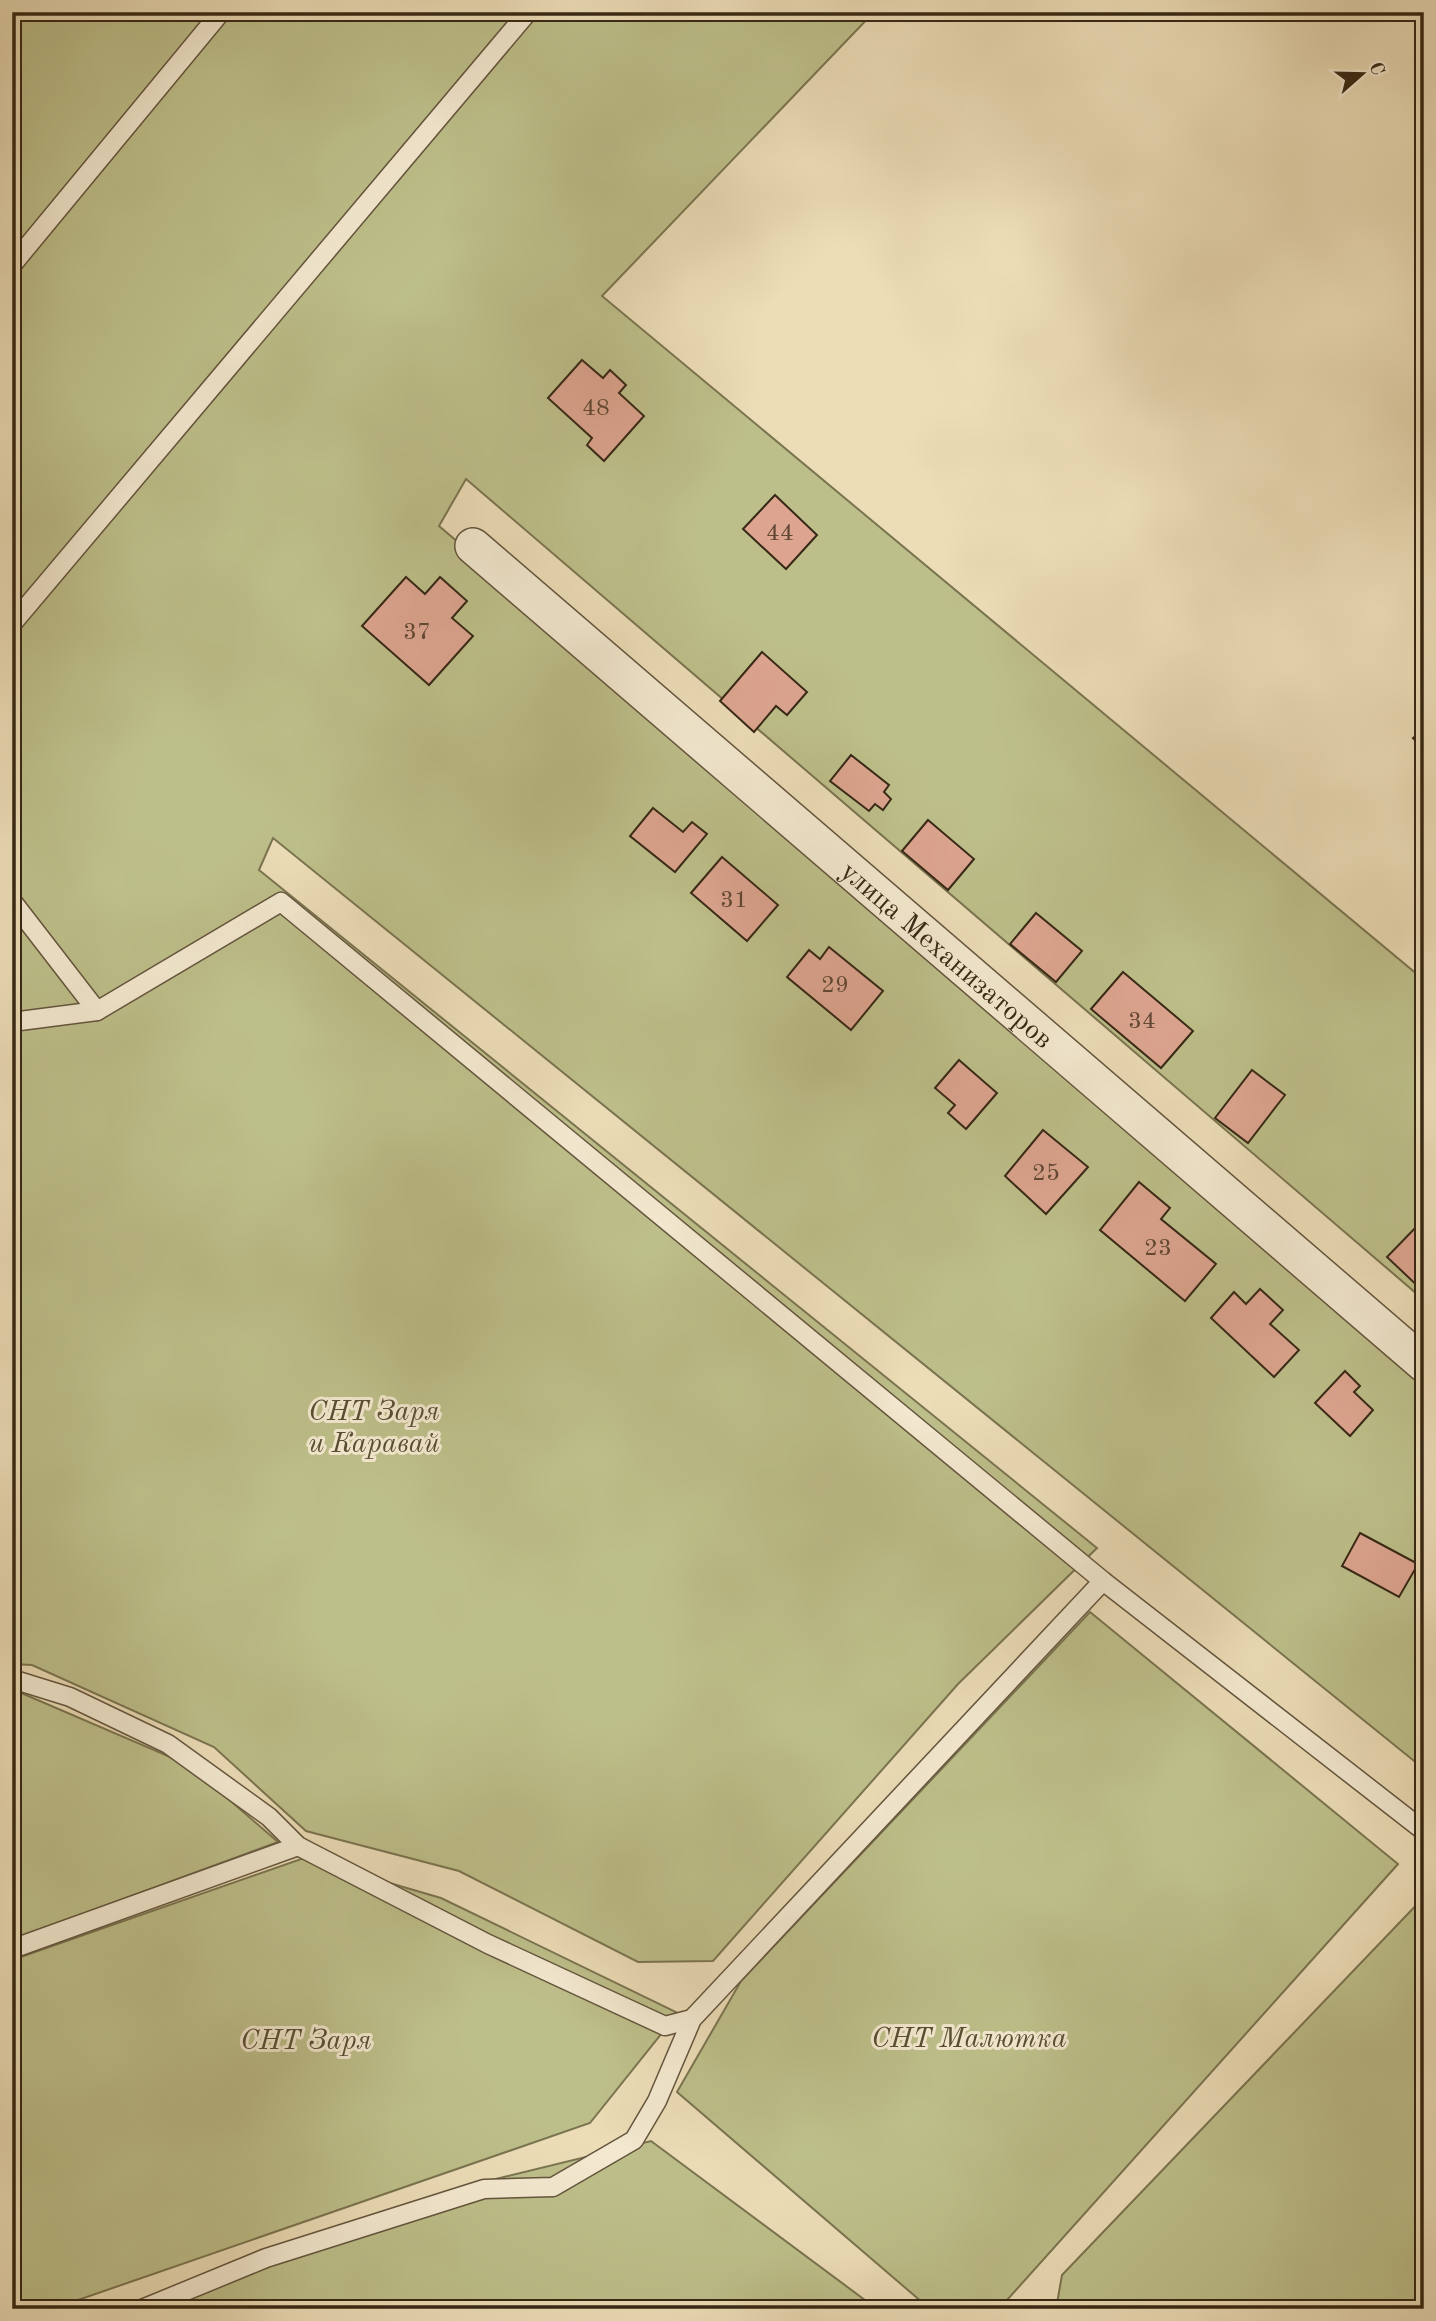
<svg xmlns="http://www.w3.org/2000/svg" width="1436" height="2321" viewBox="0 0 1436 2321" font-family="'Old Standard TT',serif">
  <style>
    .green { fill: #bdbf8a; stroke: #7a7450; stroke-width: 2 }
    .building { fill: #dda590; stroke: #372815; stroke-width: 2 }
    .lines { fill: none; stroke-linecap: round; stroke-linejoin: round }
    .lane-casing { stroke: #64553e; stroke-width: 21 }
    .street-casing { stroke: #64553e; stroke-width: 38 }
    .lane { stroke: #f3e9d0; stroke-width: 18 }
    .street { stroke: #f3e9d0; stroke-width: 35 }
    .labels { text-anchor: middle; stroke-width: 6; stroke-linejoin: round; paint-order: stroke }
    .number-label { font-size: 24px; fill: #604734 }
    .street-label { font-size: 28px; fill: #372815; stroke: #f3e9d0 }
    .park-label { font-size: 28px; font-style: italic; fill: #584e32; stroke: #f3e9d0 }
  </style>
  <rect width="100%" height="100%" fill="#ecddb7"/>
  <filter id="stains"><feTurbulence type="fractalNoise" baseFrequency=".00286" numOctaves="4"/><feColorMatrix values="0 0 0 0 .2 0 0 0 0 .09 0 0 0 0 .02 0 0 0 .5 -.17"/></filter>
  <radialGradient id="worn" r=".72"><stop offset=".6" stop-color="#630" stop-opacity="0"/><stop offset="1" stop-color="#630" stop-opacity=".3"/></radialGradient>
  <g class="green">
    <path d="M 12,12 L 874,12 L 602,296 L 1424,980 L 1424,1300 L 466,479 L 439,526 L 1424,1362 L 1424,1769 L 273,838 L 259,870 L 1097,1548 L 958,1684 L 713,1961 L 638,1962 L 459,1871 L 306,1831 L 214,1747 L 32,1665 L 12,1664 Z"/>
    <path d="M 1090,1612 L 1398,1864 L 999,2309 L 930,2309 L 677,2092 L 741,1981 Z"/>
    <path d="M 12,1691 L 19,1692 L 189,1765 L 278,1842 L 12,1940 Z"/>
    <path d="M 304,1858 L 441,1898 L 678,2013 L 590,2123 L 52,2309 L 12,2309 L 12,1960 Z"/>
    <path d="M 1424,1897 L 1424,2309 L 1056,2309 L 1062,2275 Z"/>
    <path d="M 651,2141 L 877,2309 L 131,2309 L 471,2185 Z"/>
  </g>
  <g class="building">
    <path d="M 582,360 L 603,378 L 610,370 L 626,385 L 619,393 L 644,416 L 604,461 L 587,445 L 592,438 L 548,398 Z"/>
    <path d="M 775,495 L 817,535 L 786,569 L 743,529 Z"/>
    <path d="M 406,577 L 425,594 L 440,577 L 467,601 L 452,618 L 473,636 L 429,685 L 362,626 Z"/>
    <path d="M 762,652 L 807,692 L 787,715 L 776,706 L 754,732 L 720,701 Z"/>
    <path d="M 1424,729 L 1424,750 L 1413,738 Z"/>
    <path d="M 851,755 L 889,785 L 884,792 L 891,799 L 883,810 L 875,804 L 869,811 L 830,781 Z"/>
    <path d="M 653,808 L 683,832 L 692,822 L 707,834 L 675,872 L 630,836 Z"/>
    <path d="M 928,820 L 974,859 L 948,890 L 902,851 Z"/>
    <path d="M 722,857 L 778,905 L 747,941 L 691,893 Z"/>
    <path d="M 1036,913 L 1082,951 L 1056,982 L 1010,944 Z"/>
    <path d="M 829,947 L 883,991 L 851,1030 L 787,977 L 809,950 L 820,959 Z"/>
    <path d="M 1123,972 L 1193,1031 L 1161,1068 L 1091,1009 Z"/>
    <path d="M 959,1060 L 997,1093 L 966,1129 L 948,1113 L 955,1105 L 935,1088 Z"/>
    <path d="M 1252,1070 L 1285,1095 L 1248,1143 L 1215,1118 Z"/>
    <path d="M 1043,1130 L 1088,1167 L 1046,1214 L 1005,1176 Z"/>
    <path d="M 1139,1182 L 1170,1208 L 1161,1219 L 1216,1264 L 1185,1301 L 1100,1230 Z"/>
    <path d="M 1422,1221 L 1424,1223 L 1424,1292 L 1387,1257 Z"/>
    <path d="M 1260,1289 L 1283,1310 L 1270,1324 L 1299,1350 L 1274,1377 L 1211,1318 L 1234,1292 L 1246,1304 Z"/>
    <path d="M 1345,1371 L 1360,1386 L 1354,1392 L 1373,1410 L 1350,1436 L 1315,1403 Z"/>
    <path d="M 1360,1533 L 1418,1564 L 1399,1597 L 1342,1566 Z"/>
  </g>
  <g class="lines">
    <g class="lane-casing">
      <g id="lane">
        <path d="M 12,265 L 221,12"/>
        <path d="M 12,624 L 528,12"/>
        <path d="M 12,901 L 97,1011"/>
        <path d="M 12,1022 L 97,1011 L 281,902 L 1103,1581 L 1424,1831"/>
        <path d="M 12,1679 L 70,1697 L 168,1744 L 269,1817 L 298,1846 L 488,1944 L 665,2026 L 692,2019"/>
        <path d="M 12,1949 L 298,1846"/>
        <path d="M 142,2309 L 266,2258 L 484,2189 L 553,2187 L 634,2140 L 657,2101 L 692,2019 L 1103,1581"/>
      </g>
    </g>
    <g class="street-casing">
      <g id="street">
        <path id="s1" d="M 473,546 L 1424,1364"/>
      </g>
    </g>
    <use href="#lane" class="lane"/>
    <use href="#street" class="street"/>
  </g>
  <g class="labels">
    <g class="number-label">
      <text x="596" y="415">48</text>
      <text x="780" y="540">44</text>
      <text x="417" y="639">37</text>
      <text x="734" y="907">31</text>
      <text x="835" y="992">29</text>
      <text x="1142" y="1028">34</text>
      <text x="1046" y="1180">25</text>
      <text x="1158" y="1255">23</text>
    </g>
    <g class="street-label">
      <text dy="10" stroke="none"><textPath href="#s1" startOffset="626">улица Механизаторов</textPath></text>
    </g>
    <g class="park-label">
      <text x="374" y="1420">СНТ Заря<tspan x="374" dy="32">и Каравай</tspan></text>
      <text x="969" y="2047">СНТ Малютка</text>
      <text x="306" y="2049">СНТ Заря</text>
    </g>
  </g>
  <rect width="1436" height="2321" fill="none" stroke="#ecddb7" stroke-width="42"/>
  <rect x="14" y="14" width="1408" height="2293" fill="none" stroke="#372815" stroke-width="3.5"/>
  <rect x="21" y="21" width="1394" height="2279" fill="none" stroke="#372815" stroke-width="2"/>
  <g transform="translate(1362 74) rotate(70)" stroke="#f3e9d0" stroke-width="5" paint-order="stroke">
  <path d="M0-5L12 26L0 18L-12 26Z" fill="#372815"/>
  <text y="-10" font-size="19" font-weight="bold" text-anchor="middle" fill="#372815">С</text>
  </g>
  <rect width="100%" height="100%" filter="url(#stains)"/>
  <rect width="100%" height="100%" fill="url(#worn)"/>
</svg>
